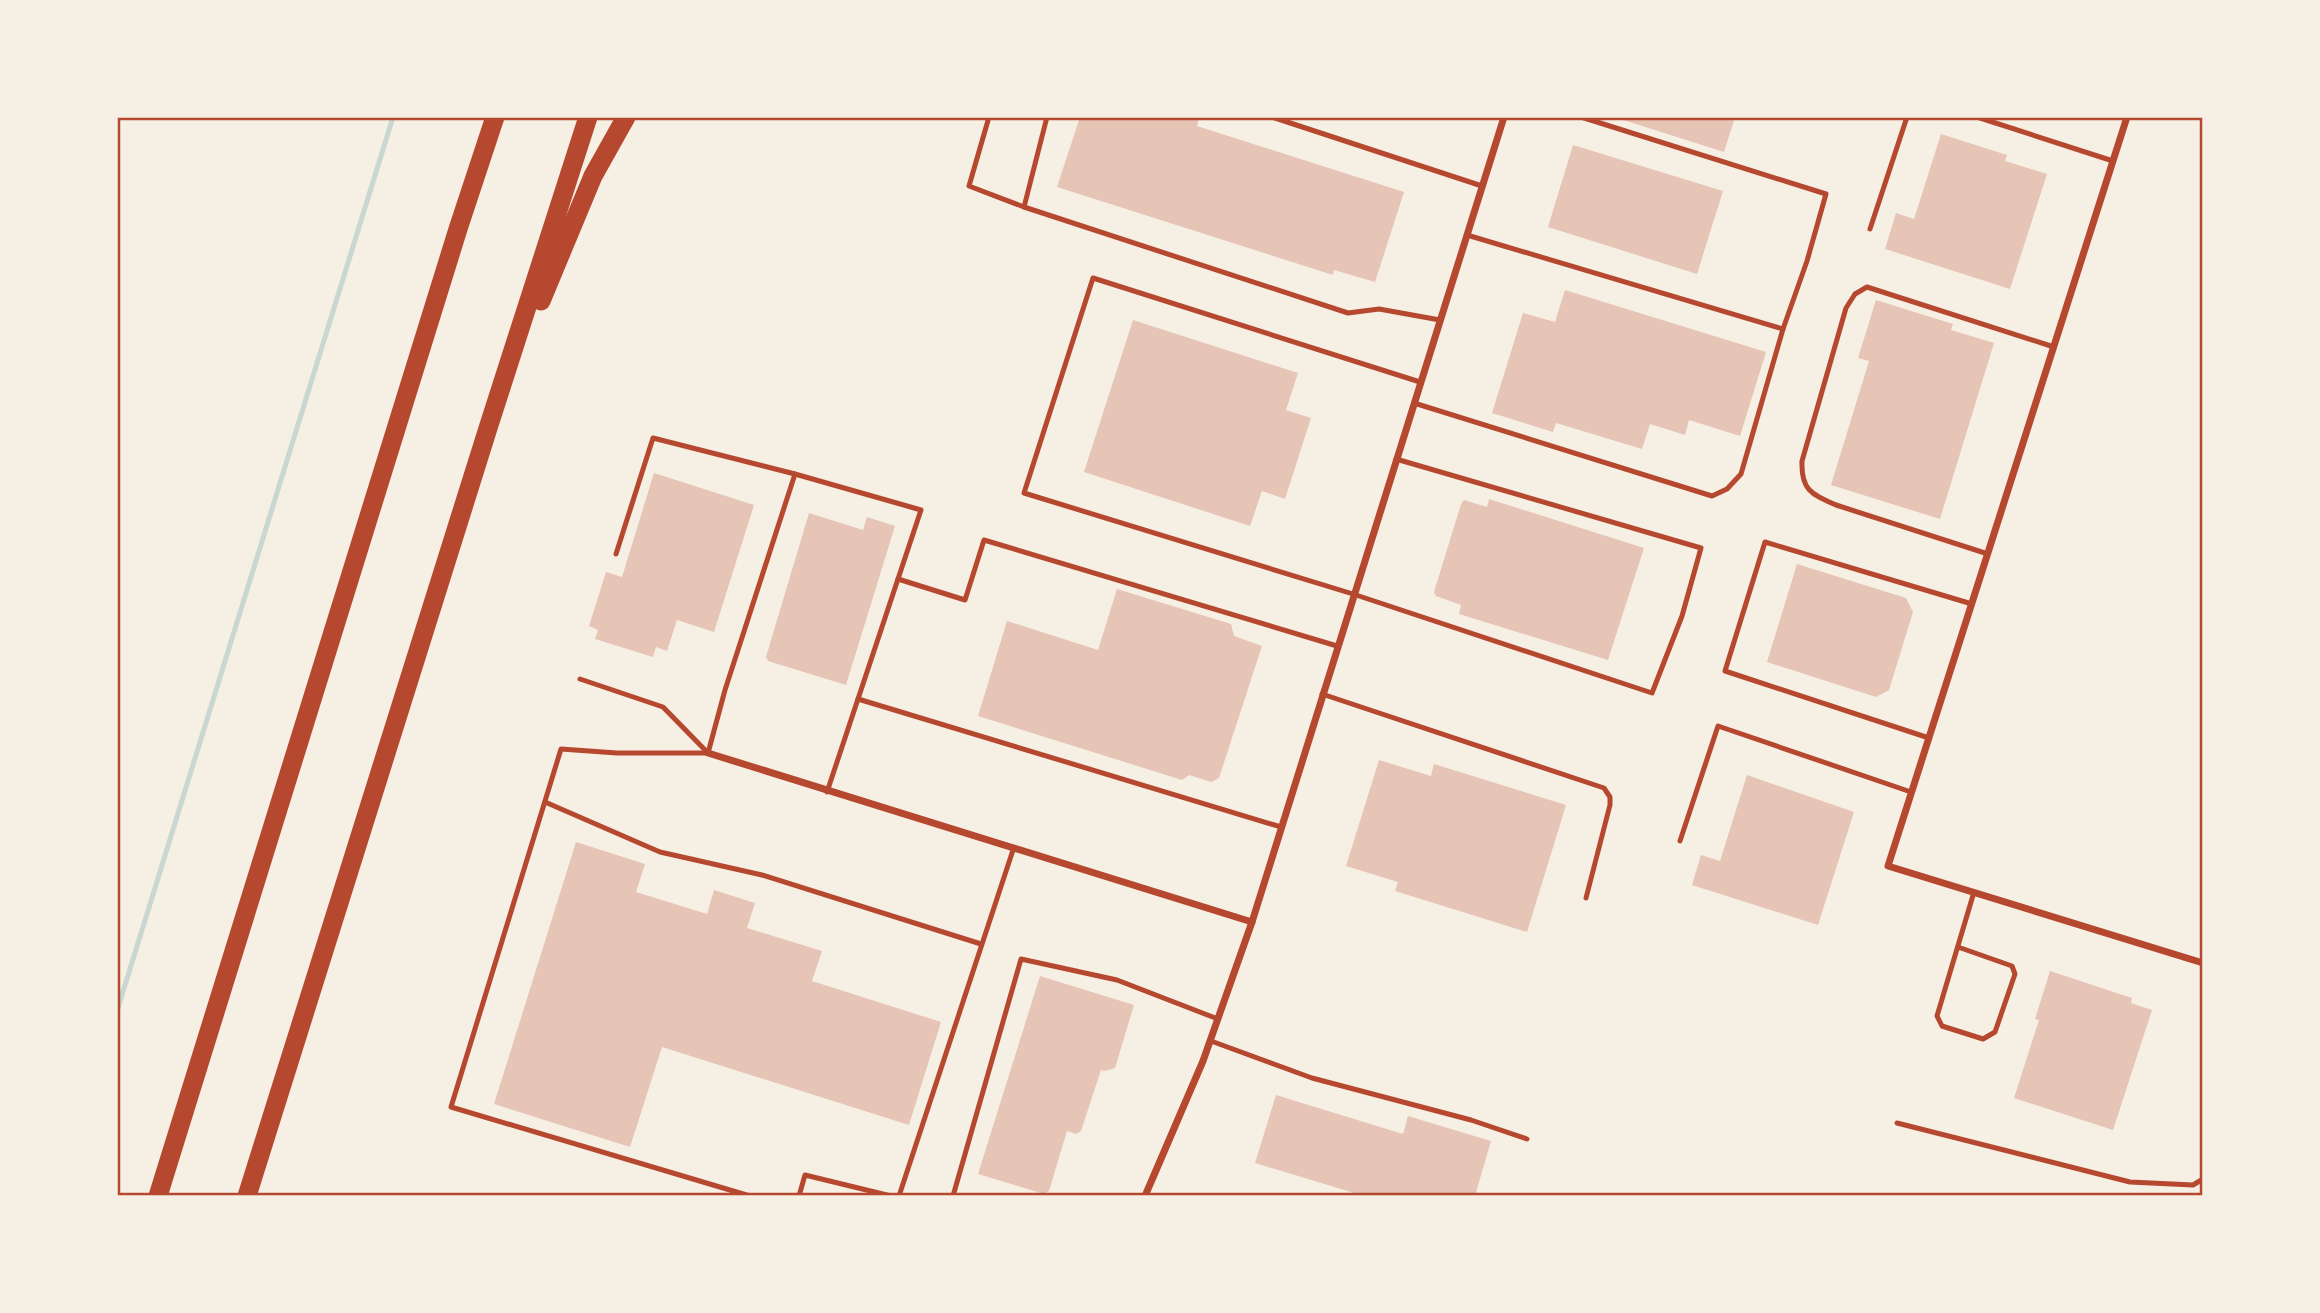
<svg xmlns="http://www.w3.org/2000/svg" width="2320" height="1313" viewBox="0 0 2320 1313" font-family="Cabin,sans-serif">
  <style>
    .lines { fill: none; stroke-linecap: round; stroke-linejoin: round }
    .stream { stroke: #c9d6d2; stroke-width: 5 }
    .building { fill: #e6c5b7 }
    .service { stroke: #b5482f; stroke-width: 5 }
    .minor { stroke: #b5482f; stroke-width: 7 }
    .motorway { stroke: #b5482f; stroke-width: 19 }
    .neatline { fill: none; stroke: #b5482f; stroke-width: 2.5 }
  </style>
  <rect width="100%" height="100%" fill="#f6efe4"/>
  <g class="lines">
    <path class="stream" d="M 117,1011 L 393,117"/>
  </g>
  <g class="building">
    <path d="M 1080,117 L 1199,117 L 1197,126 L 1404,192 L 1375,282 L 1334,270 L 1333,275 L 1057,187 Z"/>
    <path d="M 1614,117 L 1735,117 L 1724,152 Z"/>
    <path d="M 1941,134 L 2007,155 L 2005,161 L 2047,174 L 2010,289 L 1885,249 L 1896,213 L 1914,219 Z"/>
    <path d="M 1573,145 L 1723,191 L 1697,274 L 1548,227 Z"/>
    <path d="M 1565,290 L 1766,352 L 1740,436 L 1689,420 L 1685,435 L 1650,424 L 1642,449 L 1556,423 L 1553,432 L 1492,413 L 1523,313 L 1555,322 Z"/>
    <path d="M 1876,300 L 1953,324 L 1951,330 L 1994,343 L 1940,519 L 1831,485 L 1869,361 L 1858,358 Z"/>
    <path d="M 1133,320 L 1298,373 L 1286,410 L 1311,418 L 1285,499 L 1262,491 L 1250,526 L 1084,472 Z"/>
    <path d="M 654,473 L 754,505 L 714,632 L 677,620 L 667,651 L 656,647 L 653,657 L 595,639 L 598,630 L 589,626 L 606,572 L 622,577 Z"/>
    <path d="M 1489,499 L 1644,548 L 1608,660 L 1459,614 L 1461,605 L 1436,596 L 1434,592 L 1461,504 L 1464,500 L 1487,507 Z"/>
    <path d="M 809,513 L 863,530 L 867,517 L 895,526 L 846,685 L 768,661 L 766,657 Z"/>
    <path d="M 1797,564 L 1906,598 L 1913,612 L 1889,690 L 1876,697 L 1767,662 Z"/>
    <path d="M 1117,589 L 1231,624 L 1234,636 L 1262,646 L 1219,778 L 1211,782 L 1189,775 L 1182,780 L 978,716 L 1007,621 L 1098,650 Z"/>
    <path d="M 1379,760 L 1431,776 L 1434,764 L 1566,805 L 1527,932 L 1395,891 L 1398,882 L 1346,866 Z"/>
    <path d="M 1747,775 L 1854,812 L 1818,925 L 1692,885 L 1701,855 L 1720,861 Z"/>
    <path d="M 576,842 L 645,864 L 636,892 L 707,914 L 714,890 L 755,903 L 747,928 L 822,951 L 812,981 L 941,1022 L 909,1125 L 662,1047 L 630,1147 L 494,1104 Z"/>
    <path d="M 2050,971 L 2132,998 L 2131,1003 L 2152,1010 L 2113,1130 L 2014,1098 L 2039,1020 L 2035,1019 Z"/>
    <path d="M 1040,976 L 1134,1005 L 1115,1068 L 1105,1071 L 1101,1070 L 1081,1131 L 1076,1134 L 1067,1131 L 1049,1191 L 1044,1194 L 978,1174 Z"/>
    <path d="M 1276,1095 L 1403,1134 L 1408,1116 L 1491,1141 L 1475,1196 L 1364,1196 L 1255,1163 Z"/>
  </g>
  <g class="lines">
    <g class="service">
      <path d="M 989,117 L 969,186 L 1024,207"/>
      <path d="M 1047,117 L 1024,207 L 1348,313 L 1379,309 L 1440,320"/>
      <path d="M 1272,117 L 1482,186"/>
      <path d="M 1977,117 L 2113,161"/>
      <path d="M 2203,117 L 2203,118"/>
      <path d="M 1870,229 L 1907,117"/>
      <path d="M 1467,235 L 1783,329 L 1807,261 L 1826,194 L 1581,117"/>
      <path d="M 1414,403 L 1712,496 L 1727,489 L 1741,474 L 1783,329"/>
      <path d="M 1396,459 L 1701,548 L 1682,616 L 1652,693 L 1353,594 L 1024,493 L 1093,278 L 1420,382"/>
      <path d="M 616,554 L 653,438 L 795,474"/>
      <path d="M 1988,554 L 1836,505 C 1811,494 1801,490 1802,461 L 1846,308 L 1855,294 L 1867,287 L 2054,347"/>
      <path d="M 898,579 L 965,600 L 984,540 L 1337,646"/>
      <path d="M 580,679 L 663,707 L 708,753"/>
      <path d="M 1322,694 L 1604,788 L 1610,797 L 1610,805 L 1586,898"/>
      <path d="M 858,699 L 1281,827"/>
      <path d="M 1929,738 L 1725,671 L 1765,542 L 1972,604"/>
      <path d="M 708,753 L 617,753 L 561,749 L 451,1107 L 750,1196"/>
      <path d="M 708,753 L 725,690 L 795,474 L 921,510 L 827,792"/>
      <path d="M 545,802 L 660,852 L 762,875 L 981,944"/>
      <path d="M 1680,841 L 1718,726 L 1911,792"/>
      <path d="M 1958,947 L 2012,966 L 2015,974 L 1995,1032 L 1983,1039 L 1942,1026 L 1937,1016 L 1974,892"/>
      <path d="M 1211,1041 L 1312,1078 L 1471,1120 L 1527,1139"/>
      <path d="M 1897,1123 L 2130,1182 L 2193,1185 L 2203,1179"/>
      <path d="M 799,1196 L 805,1175 L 891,1196"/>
      <path d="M 899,1196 L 1014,847"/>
      <path d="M 953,1196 L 1021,959 L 1117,980 L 1218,1019"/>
    </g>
    <g class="minor">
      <path d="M 2127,117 L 1888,866 L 2203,963"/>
      <path d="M 708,753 L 1252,922"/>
      <path d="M 1145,1196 L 1203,1061 L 1252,922 L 1504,117"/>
    </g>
    <g class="motorway">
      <path d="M 541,301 L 593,176 L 626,117"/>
      <path d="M 158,1196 L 458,229 L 495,117"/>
      <path d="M 247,1196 L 489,425 L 588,117"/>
    </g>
  </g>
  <rect width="2320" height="1313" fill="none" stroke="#f6efe4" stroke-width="238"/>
  <rect x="119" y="119" width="2082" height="1075" class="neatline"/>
</svg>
